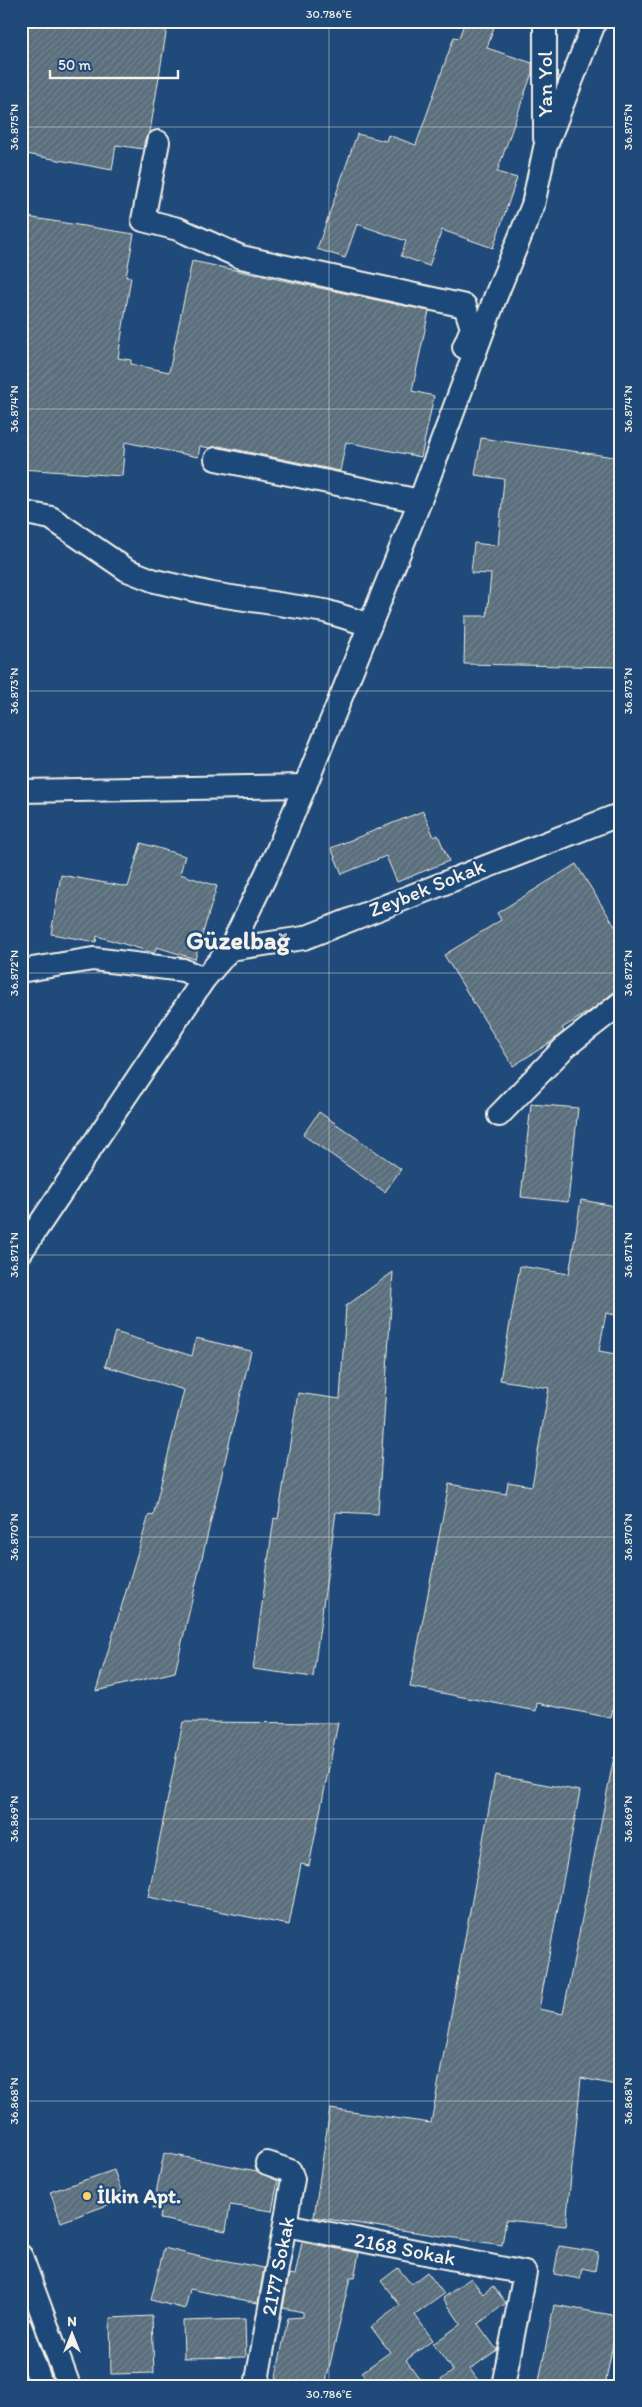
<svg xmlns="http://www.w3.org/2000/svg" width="642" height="2407" viewBox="0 0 642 2407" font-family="Itim,sans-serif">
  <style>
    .building { fill: url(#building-hatch); stroke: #f4f1e8 }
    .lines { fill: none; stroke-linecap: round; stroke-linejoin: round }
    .minor-casing { stroke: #f4f1e8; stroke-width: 26 }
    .minor { stroke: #1f4a7a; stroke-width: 22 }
    .ticks { fill: none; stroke: #f4f1e8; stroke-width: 1; stroke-opacity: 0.45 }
    .poi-dot { fill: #ffd166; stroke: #1f4a7a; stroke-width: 2 }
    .labels { text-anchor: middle; stroke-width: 4.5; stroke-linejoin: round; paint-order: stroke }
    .street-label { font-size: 21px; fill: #f4f1e8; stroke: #1f4a7a }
    .poi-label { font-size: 21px; font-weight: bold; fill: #f4f1e8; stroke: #1f4a7a; text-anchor: start }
    .district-label { font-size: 26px; font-weight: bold; fill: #f4f1e8; stroke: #1f4a7a }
    .neatline { fill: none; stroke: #f4f1e8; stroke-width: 2 }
    .ticks-label { font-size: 12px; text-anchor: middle; fill: #f4f1e8 }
  </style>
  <defs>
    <pattern id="building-hatch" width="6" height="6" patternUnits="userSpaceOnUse" patternTransform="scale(1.25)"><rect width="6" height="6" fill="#5a6e7c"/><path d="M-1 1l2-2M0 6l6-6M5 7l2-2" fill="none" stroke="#72838f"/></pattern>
  </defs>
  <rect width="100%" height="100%" fill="#1f4a7a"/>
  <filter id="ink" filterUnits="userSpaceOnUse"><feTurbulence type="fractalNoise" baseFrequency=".02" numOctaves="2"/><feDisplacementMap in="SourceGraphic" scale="10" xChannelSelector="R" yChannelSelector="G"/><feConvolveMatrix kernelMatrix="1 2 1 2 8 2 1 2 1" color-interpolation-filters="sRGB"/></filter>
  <g filter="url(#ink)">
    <g class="building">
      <path d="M 21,21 L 168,21 L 150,132 L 145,139 L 143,149 L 116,145 L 112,170 L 21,153 Z"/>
      <path d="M 465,21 L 496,21 L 487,48 L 532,63 L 532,73 L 497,172 L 517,178 L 493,248 L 442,230 L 429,266 L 401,256 L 406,241 L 357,224 L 345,258 L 317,249 L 357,134 L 386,141 L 388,135 L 416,145 L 454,37 L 459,38 Z"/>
      <path d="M 21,216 L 134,234 L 126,277 L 131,277 L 118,358 L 131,360 L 131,364 L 169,372 L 192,261 L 429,311 L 412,391 L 434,396 L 421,457 L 346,442 L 340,471 L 219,446 L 209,448 L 200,446 L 198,457 L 125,442 L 122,476 L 21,469 Z"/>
      <path d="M 481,438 L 621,458 L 621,667 L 464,664 L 465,616 L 487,616 L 491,574 L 471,573 L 474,543 L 498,546 L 504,479 L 475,475 Z"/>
      <path d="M 423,811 L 434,837 L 438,835 L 449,861 L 397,882 L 386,856 L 342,874 L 331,848 Z"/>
      <path d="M 141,843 L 185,856 L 180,874 L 217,886 L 195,959 L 157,947 L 154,953 L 97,936 L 96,942 L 51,934 L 61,875 L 128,887 Z"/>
      <path d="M 576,864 L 621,936 L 621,990 L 613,993 L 590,1011 L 562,1028 L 564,1031 L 551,1042 L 513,1066 L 444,955 L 501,920 L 497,913 Z"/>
      <path d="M 531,1104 L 578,1108 L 568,1202 L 521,1197 Z"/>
      <path d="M 319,1112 L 401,1169 L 385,1192 L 303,1135 Z"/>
      <path d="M 581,1200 L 621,1207 L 621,1316 L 606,1313 L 599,1351 L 621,1355 L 621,1668 L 611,1718 L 537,1703 L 536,1711 L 410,1687 L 449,1484 L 506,1494 L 508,1482 L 532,1486 L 549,1388 L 500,1380 L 520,1266 L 569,1274 Z"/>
      <path d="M 393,1272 L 378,1514 L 336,1512 L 313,1677 L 253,1669 L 274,1518 L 278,1519 L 298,1393 L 340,1399 L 346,1306 Z"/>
      <path d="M 115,1332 L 192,1356 L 196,1338 L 251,1351 L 175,1672 L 96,1691 L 149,1515 L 153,1516 L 184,1390 L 105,1366 Z"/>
      <path d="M 183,1722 L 338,1723 L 309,1866 L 301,1864 L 289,1925 L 148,1897 Z"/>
      <path d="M 614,1757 L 621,1757 L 621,2086 L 581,2078 L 566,2226 L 506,2220 L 502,2245 L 314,2217 L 330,2109 L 431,2123 L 495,1775 L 580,1791 L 539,2009 L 563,2014 Z"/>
      <path d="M 164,2153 L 257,2171 L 278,2181 L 272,2211 L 230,2205 L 226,2231 L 160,2219 L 161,2211 L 153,2208 Z"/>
      <path d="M 114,2170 L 124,2199 L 61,2222 L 50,2192 Z"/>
      <path d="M 302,2242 L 359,2253 L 354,2278 L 350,2278 L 325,2386 L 274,2386 L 288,2318 L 303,2317 L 303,2312 L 283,2308 L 289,2274 L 295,2275 Z"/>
      <path d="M 559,2246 L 598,2252 L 595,2271 L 582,2268 L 580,2279 L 554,2274 Z"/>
      <path d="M 164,2248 L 217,2261 L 217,2259 L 264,2268 L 258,2303 L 190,2289 L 185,2309 L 151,2300 Z"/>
      <path d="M 398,2268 L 411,2284 L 427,2272 L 444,2294 L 415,2315 L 433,2340 L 406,2360 L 425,2386 L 373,2386 L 362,2372 L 390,2352 L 371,2327 L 400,2305 L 381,2281 Z"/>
      <path d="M 471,2278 L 483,2294 L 493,2286 L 506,2303 L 478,2324 L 497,2350 L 470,2369 L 482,2386 L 433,2386 L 453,2371 L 433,2344 L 461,2324 L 443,2298 Z"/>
      <path d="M 554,2305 L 618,2316 L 605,2386 L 538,2386 Z"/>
      <path d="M 152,2316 L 154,2373 L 111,2374 L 110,2318 Z"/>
      <path d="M 245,2319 L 246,2357 L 184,2358 L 183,2321 Z"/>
    </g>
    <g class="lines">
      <g class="minor-casing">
        <g id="minor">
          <path d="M 545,21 L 545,138"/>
          <path d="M 158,142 L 143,220 L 178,229 L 241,257 L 465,306 L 472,328 L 464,347"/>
          <path d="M 216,459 L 420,501"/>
          <path d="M 21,512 L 51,518 L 127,570 L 155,581 L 212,594 L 325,611 L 370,625"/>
          <path d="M 21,791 L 305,786"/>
          <path d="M 230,949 L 304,938 L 621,814"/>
          <path d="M 26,970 L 93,959 L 183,970 L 204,979"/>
          <path d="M 499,1115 L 566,1046 L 621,1003"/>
          <path d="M 21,1252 L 204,979 L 230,949 L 276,854 L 305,786 L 420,501 L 495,298 L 533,205 L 545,148 L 595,21"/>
          <path d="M 286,2225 L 525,2273 L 503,2386"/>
          <path d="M 21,2256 L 69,2386"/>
          <path d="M 21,2328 L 42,2386"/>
          <path d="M 256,2386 L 293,2179 L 290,2171 L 267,2163"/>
        </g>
      </g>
      <use href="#minor" class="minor"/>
    </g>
  </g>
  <path class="ticks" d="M 329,21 L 329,2386M 21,127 L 621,127M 21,409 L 621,409M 21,691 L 621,691M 21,973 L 621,973M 21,1255 L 621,1255M 21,1537 L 621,1537M 21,1819 L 621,1819M 21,2101 L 621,2101M 21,2383 L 621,2383"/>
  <circle class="poi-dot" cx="87" cy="2196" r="5"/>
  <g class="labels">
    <g class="street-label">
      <text transform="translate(545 84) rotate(-90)" y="7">Yan Yol</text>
      <text transform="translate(427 888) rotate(-22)" y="7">Zeybek Sokak</text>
      <text transform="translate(405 2249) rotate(11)" y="7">2168 Sokak</text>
      <text transform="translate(278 2266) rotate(-79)" y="7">2177 Sokak</text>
    </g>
    <g class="poi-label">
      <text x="97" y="2203">İlkin Apt.</text>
    </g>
    <g class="district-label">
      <text x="238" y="949">Güzelbağ</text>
    </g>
  </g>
  <rect width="642" height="2407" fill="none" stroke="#1f4a7a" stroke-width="55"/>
  <g transform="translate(72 2334)" stroke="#1f4a7a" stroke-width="4" paint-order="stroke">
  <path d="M0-4L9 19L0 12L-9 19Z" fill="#f4f1e8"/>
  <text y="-8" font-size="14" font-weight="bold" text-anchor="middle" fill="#f4f1e8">N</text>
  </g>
  <path d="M50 70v8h128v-8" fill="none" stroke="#f4f1e8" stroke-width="2.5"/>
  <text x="58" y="70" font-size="15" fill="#f4f1e8" stroke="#1f4a7a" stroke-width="4" paint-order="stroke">50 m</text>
  <rect x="28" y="28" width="586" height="2352" class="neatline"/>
  <g class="ticks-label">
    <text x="329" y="18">30.786°E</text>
    <text transform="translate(14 127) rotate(-90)" y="4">36.875°N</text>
    <text transform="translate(628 127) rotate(-90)" y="4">36.875°N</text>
    <text transform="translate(14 409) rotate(-90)" y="4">36.874°N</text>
    <text transform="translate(628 409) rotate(-90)" y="4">36.874°N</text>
    <text transform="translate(14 691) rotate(-90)" y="4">36.873°N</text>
    <text transform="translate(628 691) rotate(-90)" y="4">36.873°N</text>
    <text transform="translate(14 973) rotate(-90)" y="4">36.872°N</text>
    <text transform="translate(628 973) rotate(-90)" y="4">36.872°N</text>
    <text transform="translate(14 1255) rotate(-90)" y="4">36.871°N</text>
    <text transform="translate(628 1255) rotate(-90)" y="4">36.871°N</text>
    <text transform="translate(14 1537) rotate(-90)" y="4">36.870°N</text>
    <text transform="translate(628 1537) rotate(-90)" y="4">36.870°N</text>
    <text transform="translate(14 1819) rotate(-90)" y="4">36.869°N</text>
    <text transform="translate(628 1819) rotate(-90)" y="4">36.869°N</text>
    <text transform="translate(14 2101) rotate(-90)" y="4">36.868°N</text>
    <text transform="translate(628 2101) rotate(-90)" y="4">36.868°N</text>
    <text x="329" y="2398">30.786°E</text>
  </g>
</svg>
